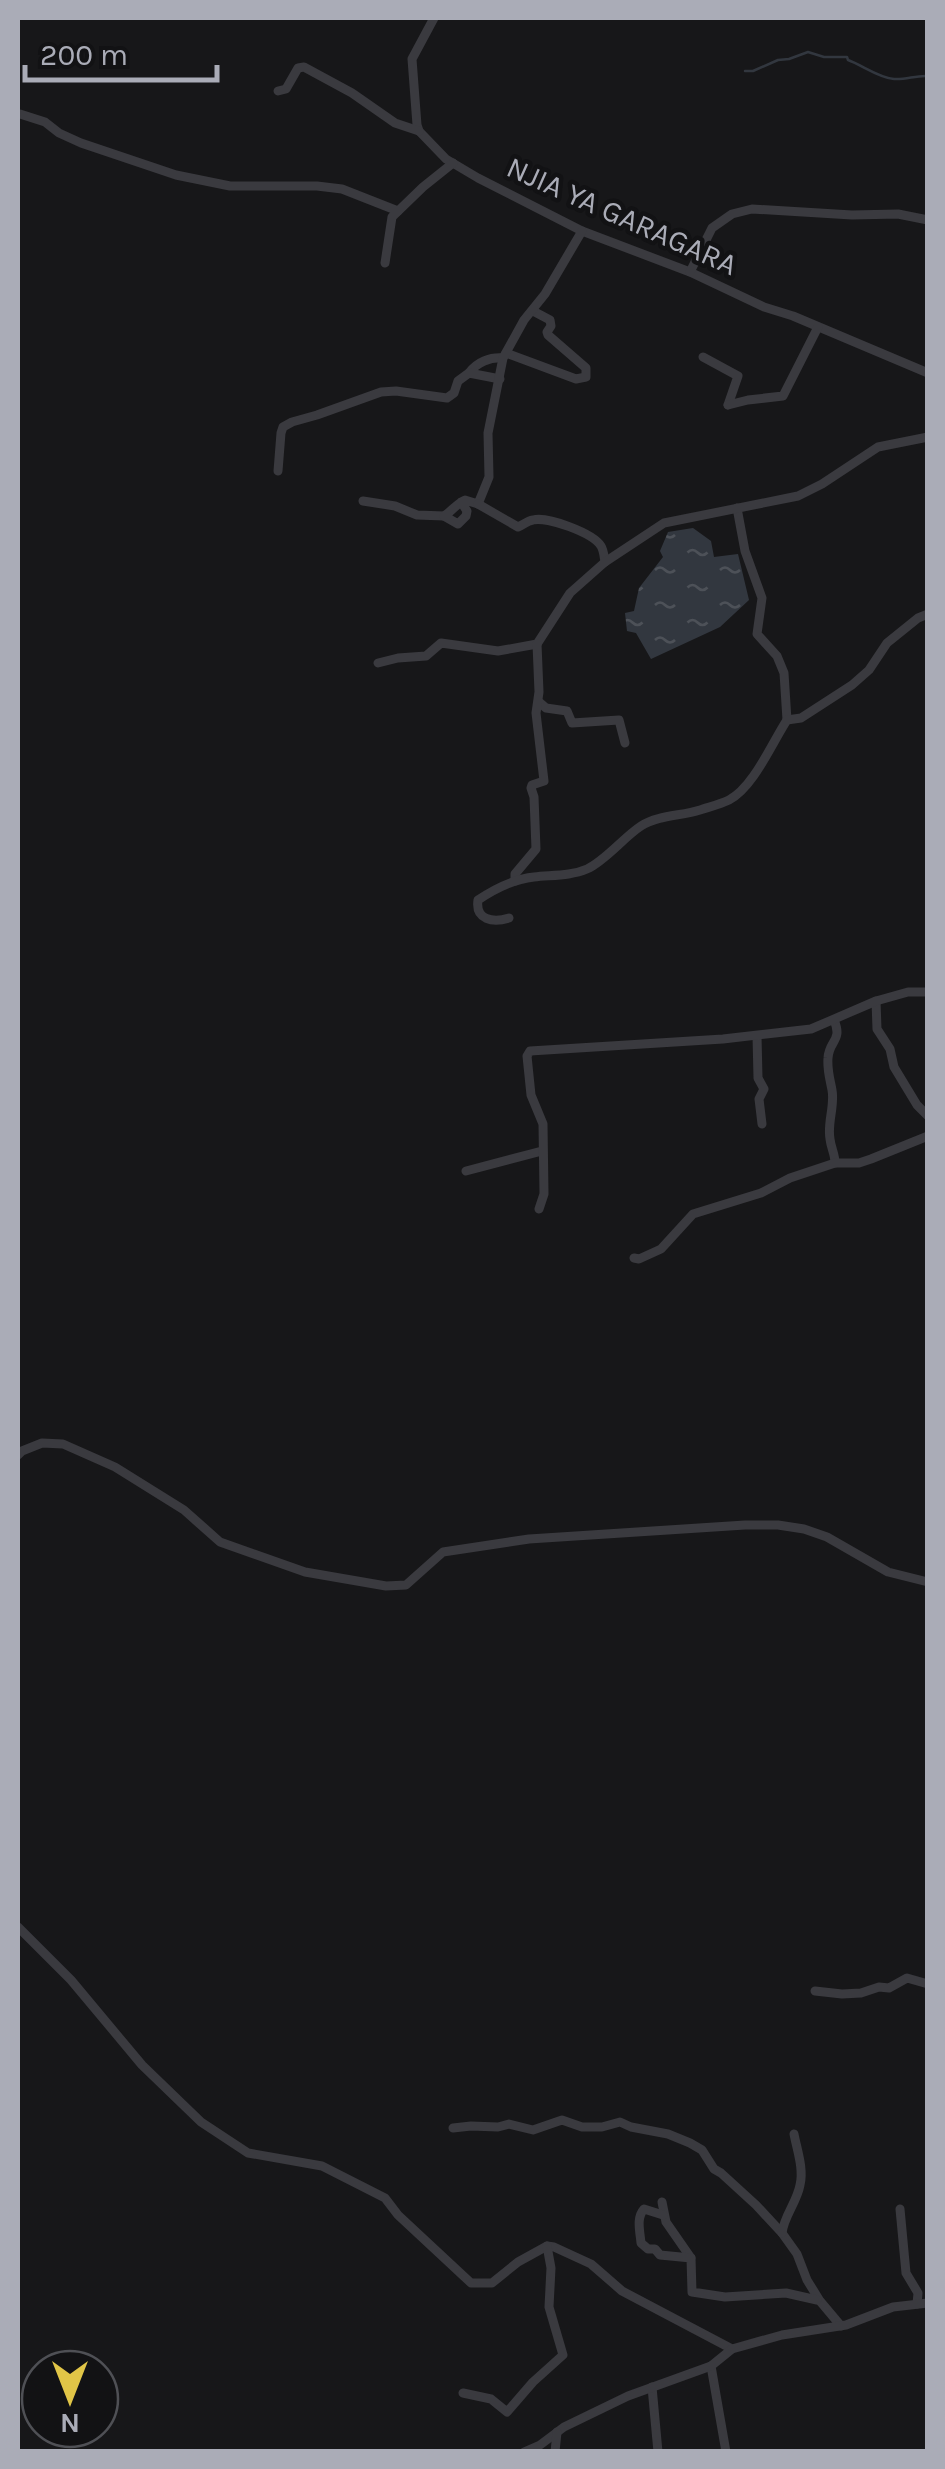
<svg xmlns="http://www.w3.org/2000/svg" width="945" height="2469" viewBox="0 0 945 2469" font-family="Karla,sans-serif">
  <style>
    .water { fill: url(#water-ripples) }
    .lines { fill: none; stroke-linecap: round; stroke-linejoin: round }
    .stream { stroke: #32373f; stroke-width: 2.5 }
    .minor { stroke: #3a3a3f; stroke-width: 9 }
    .labels { text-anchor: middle; stroke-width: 9; stroke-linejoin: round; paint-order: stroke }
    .street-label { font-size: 30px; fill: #aaacb7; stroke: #121214 }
  </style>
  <defs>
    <pattern id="water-ripples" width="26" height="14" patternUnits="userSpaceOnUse" patternTransform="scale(2.5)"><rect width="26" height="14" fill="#32373f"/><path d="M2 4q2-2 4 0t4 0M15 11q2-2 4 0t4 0" fill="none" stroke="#4d5158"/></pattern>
  </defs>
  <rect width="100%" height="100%" fill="#171719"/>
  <path class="water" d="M 693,528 L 711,541 L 714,557 L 738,554 L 749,600 L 720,627 L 651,659 L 636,633 L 627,631 L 625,613 L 634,611 L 639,588 L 663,557 L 660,551 L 668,532 Z"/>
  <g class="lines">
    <path class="stream" d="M 745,71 L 753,71 L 778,60 L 789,59 L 808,52 L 824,57 L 847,57 L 848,60 C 862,65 879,78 894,79 C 906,80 916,75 928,76"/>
    <g class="minor">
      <path d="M 434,18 L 412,59 L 417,125 L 419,131 L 446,159 L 478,178 L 582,231 L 690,272 L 764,307 L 793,316 L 928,373"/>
      <path d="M 278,91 L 286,89 L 298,68 L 304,67 L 352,93 L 395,123 L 419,131"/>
      <path d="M 20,114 L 45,122 L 59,133 L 81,143 L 176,175 L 230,186 L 317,186 L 342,189 L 398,211"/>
      <path d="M 385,263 L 392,217 L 423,187 L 453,163"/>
      <path d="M 690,272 L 712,228 L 732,214 L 752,209 L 852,215 L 898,214 L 928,220"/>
      <path d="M 506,353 L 576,379 L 586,377 L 586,368 L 548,335 L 547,332 L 551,326 L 550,320 L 533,311"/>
      <path d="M 703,357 L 738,376 L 728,405"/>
      <path d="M 469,373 C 477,362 490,357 503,358"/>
      <path d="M 728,405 L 748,400 L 783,396 L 818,327"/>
      <path d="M 278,471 L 281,433 L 283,427 L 292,422 L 317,415 L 381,392 L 396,391 L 447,398 L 454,393 L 458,381 L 469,373 L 500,379"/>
      <path d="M 363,501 L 395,506 L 417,515 L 444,516"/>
      <path d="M 461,502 L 467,511 L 466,516 L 458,524 L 444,516 C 452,511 456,504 465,500 L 478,504 L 489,477 L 488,433 L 503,358 L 524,320 L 545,294 L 582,231"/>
      <path d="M 478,504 L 518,527 C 523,525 527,521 533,520 C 547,516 593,533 601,546 C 604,551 604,557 605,562"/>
      <path d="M 737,508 L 745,551 L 762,598 L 757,634 L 777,656 L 784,673 L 787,720"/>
      <path d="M 378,663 L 398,658 L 426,656 L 441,643 L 498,651 L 537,644 L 570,593 L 605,562 L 664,523 L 798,496 L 822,484 L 878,447 L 928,437"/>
      <path d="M 539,702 L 546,708 L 567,711 L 572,723 L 619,720 L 625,743"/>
      <path d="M 515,881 L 515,874 L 536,849 L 534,797 L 531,788 L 532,785 L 544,781 L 536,713 L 539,692 L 537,644"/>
      <path d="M 509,918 C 493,923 475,920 478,900 C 496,888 514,879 534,877 C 552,875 571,876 587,869 C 605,861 624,837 641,826 C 658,815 681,816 700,810 C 709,807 721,804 729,800 C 753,788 772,743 787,720 L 801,718 L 852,685 L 869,670 L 887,643 L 918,618 L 928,614"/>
      <path d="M 876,1001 L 877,1029 L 890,1049 L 894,1067 L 917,1105 L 928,1116"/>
      <path d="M 834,1020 C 843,1041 829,1040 828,1058 C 827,1070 830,1079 832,1090 C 835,1106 827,1123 830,1139 C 831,1148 835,1154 835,1163"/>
      <path d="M 757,1036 L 758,1078 L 764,1089 L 759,1099 L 762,1124"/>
      <path d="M 466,1171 L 542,1151"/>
      <path d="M 539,1209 L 544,1194 L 543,1124 L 531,1095 L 527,1056 L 530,1051 L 723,1039 L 811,1029 L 876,1001 L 908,992 L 928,992"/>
      <path d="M 634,1258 L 639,1259 L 661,1249 L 693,1214 L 761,1193 L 790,1178 L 835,1163 L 859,1163 L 871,1159 L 928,1136"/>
      <path d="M 18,1455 L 22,1451 L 42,1443 L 63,1444 L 115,1467 L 184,1510 L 220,1542 L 305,1572 L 386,1586 L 406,1585 L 443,1552 L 529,1539 L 745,1525 L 778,1525 L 804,1529 L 827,1537 L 888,1572 L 928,1582"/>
      <path d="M 18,1927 L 71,1980 L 142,2065 L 201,2122 L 248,2153 L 322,2166 L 385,2198 L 398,2215 L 471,2283 L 492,2283 L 518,2262 L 547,2246 L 554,2247 L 591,2264 L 622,2291 L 732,2349"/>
      <path d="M 815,1991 L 842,1994 L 861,1993 L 879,1987 L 889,1988 L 907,1978 L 928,1984"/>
      <path d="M 453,2128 L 471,2126 L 498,2127 L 509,2124 L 533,2130 L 562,2120 L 582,2127 L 602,2127 L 620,2122 L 631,2127 L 668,2134 L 690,2143 L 702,2150 L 714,2169 L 721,2173 L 756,2205 L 782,2233 L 797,2254 L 807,2280 L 820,2301 L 841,2326"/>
      <path d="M 662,2202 L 666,2222 L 691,2258"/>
      <path d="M 900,2209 L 906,2273 L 918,2293 L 917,2304"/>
      <path d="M 663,2215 L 644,2209 C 636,2218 640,2231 641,2243 L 648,2249 L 655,2249 L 660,2255 L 691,2258 L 692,2292 L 725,2297 L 786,2293 L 817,2300"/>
      <path d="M 782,2233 C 784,2216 797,2202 800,2185 C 804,2169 797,2150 794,2134"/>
      <path d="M 711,2366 L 726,2452"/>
      <path d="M 652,2387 L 658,2452"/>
      <path d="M 463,2393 L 491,2399 L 507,2412 L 533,2382 L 563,2355 L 549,2307 L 551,2268 L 547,2246"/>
      <path d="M 524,2452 L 540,2445 L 564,2427 L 628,2396 L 711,2366 L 732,2349 L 782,2335 L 846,2325 L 893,2307 L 928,2303"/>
      <path d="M 555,2452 L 557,2432"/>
    </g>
  </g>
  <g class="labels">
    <g class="street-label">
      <text transform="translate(622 216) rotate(24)" y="10">NJIA YA GARAGARA</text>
    </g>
  </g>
  <rect width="945" height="2469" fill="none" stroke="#aaacb7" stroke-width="40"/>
  <g transform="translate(70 2399) rotate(180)"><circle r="48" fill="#121214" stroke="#4f5055" stroke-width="2.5"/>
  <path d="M0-8L18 38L0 25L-18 38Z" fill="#e1c547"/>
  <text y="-15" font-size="28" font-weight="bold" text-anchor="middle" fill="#aaacb7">N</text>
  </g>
  <path d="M25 65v15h192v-15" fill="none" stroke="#aaacb7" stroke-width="5"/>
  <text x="40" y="65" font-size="30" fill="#aaacb7" stroke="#121214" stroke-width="8" paint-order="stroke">200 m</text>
</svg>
